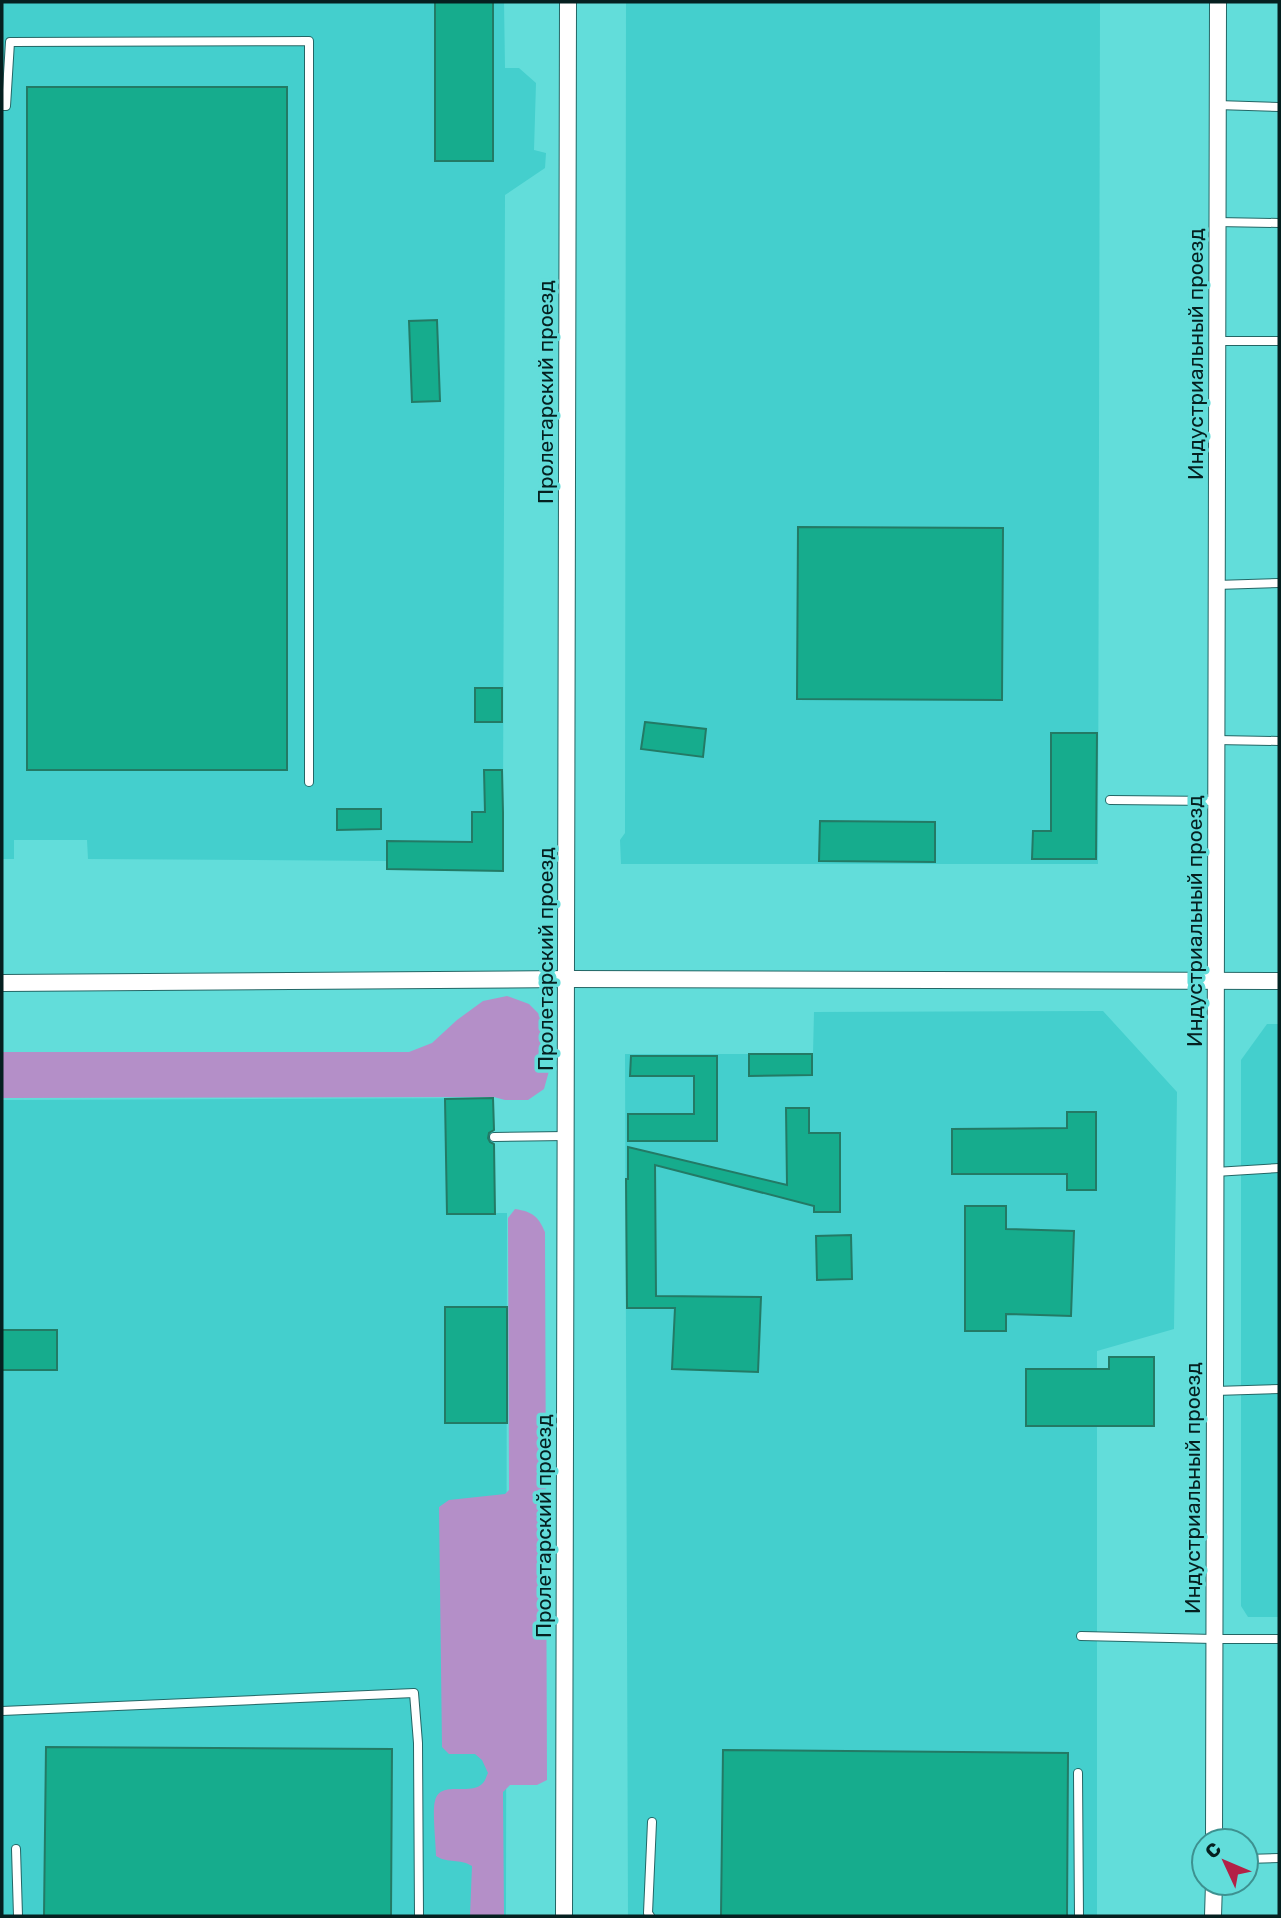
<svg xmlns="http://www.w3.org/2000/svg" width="1281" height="1918" viewBox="0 0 1281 1918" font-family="Rubik,sans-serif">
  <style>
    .built { fill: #44cfcd }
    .green { fill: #b48fc8 }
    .building { fill: #16ac8d; stroke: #237a65; stroke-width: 2 }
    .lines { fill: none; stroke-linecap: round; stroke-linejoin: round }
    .service-casing { stroke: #246665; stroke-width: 10 }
    .minor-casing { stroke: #246665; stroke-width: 18 }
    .service { stroke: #fff; stroke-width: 8 }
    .minor { stroke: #fff; stroke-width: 16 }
    .labels { text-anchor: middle; stroke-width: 7; stroke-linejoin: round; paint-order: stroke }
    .street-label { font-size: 21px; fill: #052020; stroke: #62ddda }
  </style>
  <rect width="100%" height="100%" fill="#62ddda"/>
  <g class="built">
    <path d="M 2,2 L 504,2 L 505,68 L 519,68 L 536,83 L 534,150 L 546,153 L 545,168 L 505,195 L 503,812 L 473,812 L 472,842 L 402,841 L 388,861 L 88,859 L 87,840 L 14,840 L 14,859 L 2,859 Z"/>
    <path d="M 626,2 L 1100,2 L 1098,864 L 621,864 L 620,840 L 625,833 Z"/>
    <path d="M 1103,1011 L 1177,1092 L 1174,1329 L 1097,1351 L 1097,1916 L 628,1916 L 625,1054 L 813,1054 L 814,1012 Z"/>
    <path d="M 1267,1024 L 1279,1024 L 1279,1617 L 1248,1617 L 1241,1606 L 1241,1060 Z"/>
    <path d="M 493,1098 L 495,1213 L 507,1213 L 506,1916 L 2,1916 L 2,1100 Z"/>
  </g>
  <g class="green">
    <path d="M 507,996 L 529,1004 L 547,1022 L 552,1060 L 544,1089 L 528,1100 L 505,1100 L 494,1097 L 2,1098 L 2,1052 L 409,1052 L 432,1043 L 457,1020 L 483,1001 Z"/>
    <path d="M 515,1209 C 533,1212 538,1216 545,1232 L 547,1780 L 537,1785 L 510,1785 L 503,1792 L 504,1916 L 470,1916 L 472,1866 C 459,1858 449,1864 436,1856 C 436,1844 432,1811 435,1801 C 440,1779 471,1797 483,1783 C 486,1780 486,1776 488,1773 L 482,1760 L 475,1754 L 449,1754 L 442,1747 L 439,1507 L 449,1500 L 505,1494 L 509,1490 L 508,1218 Z"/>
  </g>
  <g class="building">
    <rect x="435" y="2" width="58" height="159"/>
    <rect x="27" y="87" width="260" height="683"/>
    <path d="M 437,320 L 440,401 L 412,402 L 409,321 Z"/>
    <path d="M 798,527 L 1003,528 L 1002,700 L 797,699 Z"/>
    <rect x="475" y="688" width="27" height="34"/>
    <path d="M 645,722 L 706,729 L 703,757 L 641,749 Z"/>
    <path d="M 1051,733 L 1097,733 L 1096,859 L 1032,859 L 1033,831 L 1051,831 Z"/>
    <path d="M 484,770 L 502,770 L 503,812 L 503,871 L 387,869 L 387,841 L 472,842 L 472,812 L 485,812 Z"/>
    <path d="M 337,809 L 381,809 L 381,829 L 337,830 Z"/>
    <path d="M 820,821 L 935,822 L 935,862 L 819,861 Z"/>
    <path d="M 749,1054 L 812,1054 L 812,1075 L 749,1076 Z"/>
    <path d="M 631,1056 L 717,1056 L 717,1141 L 628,1141 L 628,1114 L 694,1114 L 694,1076 L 630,1076 Z"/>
    <path d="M 493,1098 L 494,1130 L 489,1133 L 488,1138 L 490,1142 L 494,1144 L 495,1214 L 447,1214 L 445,1099 Z"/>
    <path d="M 786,1108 L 809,1108 L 809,1133 L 840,1133 L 840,1212 L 814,1212 L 814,1206 L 655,1165 L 656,1296 L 761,1297 L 758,1372 L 672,1369 L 675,1308 L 627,1308 L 626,1179 L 628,1179 L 628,1147 L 787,1185 Z"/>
    <path d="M 1067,1112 L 1096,1112 L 1096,1190 L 1067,1190 L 1067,1174 L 952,1174 L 952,1129 L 1067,1128 Z"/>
    <path d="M 965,1206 L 1006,1206 L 1006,1229 L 1074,1231 L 1071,1316 L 1006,1314 L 1006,1331 L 965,1331 Z"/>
    <path d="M 851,1235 L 852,1279 L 817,1280 L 816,1236 Z"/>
    <rect x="445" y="1307" width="62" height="116"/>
    <rect x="2" y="1330" width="55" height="40"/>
    <path d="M 1109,1357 L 1154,1357 L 1154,1426 L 1026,1426 L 1026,1369 L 1109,1369 Z"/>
    <path d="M 46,1747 L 392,1749 L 391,1916 L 44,1916 Z"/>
    <path d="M 723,1750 L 1068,1753 L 1067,1916 L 721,1916 Z"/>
  </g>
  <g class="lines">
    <g class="service-casing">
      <g id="service">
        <path d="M 1217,105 L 1279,107"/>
        <path d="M 2,106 L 6,106 L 10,42 L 309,41 L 309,782"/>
        <path d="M 1217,222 L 1279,223"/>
        <path d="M 1217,341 L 1279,341"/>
        <path d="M 1216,585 L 1279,583"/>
        <path d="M 1216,740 L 1279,741"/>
        <path d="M 1110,800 L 1216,801"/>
        <path d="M 494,1137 L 566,1136"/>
        <path d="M 1215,1172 L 1279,1168"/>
        <path d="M 1215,1391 L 1279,1389"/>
        <path d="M 1081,1636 L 1214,1639 L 1279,1639"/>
        <path d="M 2,1711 L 414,1693 L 418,1743 L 419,1916"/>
        <path d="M 1078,1773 L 1079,1916"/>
        <path d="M 16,1849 L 18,1916"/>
        <path d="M 1246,1859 L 1279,1858"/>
        <path d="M 650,1916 L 648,1913 L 652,1822"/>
      </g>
    </g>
    <g class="minor-casing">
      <g id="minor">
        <path d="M 2,983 L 567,979 L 1279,981"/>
        <path d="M 1214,1841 L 1218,2"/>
        <path d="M 564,1916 L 568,2"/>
        <path d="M 1213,1916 L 1214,1883"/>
      </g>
    </g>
    <use href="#service" class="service"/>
    <use href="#minor" class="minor"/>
  </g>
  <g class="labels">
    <g class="street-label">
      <text transform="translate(1196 354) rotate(-90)" y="7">Индустриальный проезд</text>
      <text transform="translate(546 392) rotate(-90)" y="7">Пролетарский проезд</text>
      <text transform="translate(1195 921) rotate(-90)" y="7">Индустриальный проезд</text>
      <text transform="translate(546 959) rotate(-90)" y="7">Пролетарский проезд</text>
      <text transform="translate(1193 1488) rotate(-90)" y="7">Индустриальный проезд</text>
      <text transform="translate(544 1526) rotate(-90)" y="7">Пролетарский проезд</text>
    </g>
  </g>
  <rect width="1281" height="1918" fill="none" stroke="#052020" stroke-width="7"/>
  <g transform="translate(1225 1862) rotate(314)"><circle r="33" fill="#62ddda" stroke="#3d9190" stroke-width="2"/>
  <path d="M0-5L12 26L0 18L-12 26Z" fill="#b32146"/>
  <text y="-10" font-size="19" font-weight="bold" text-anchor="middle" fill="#052020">С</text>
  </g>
</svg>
